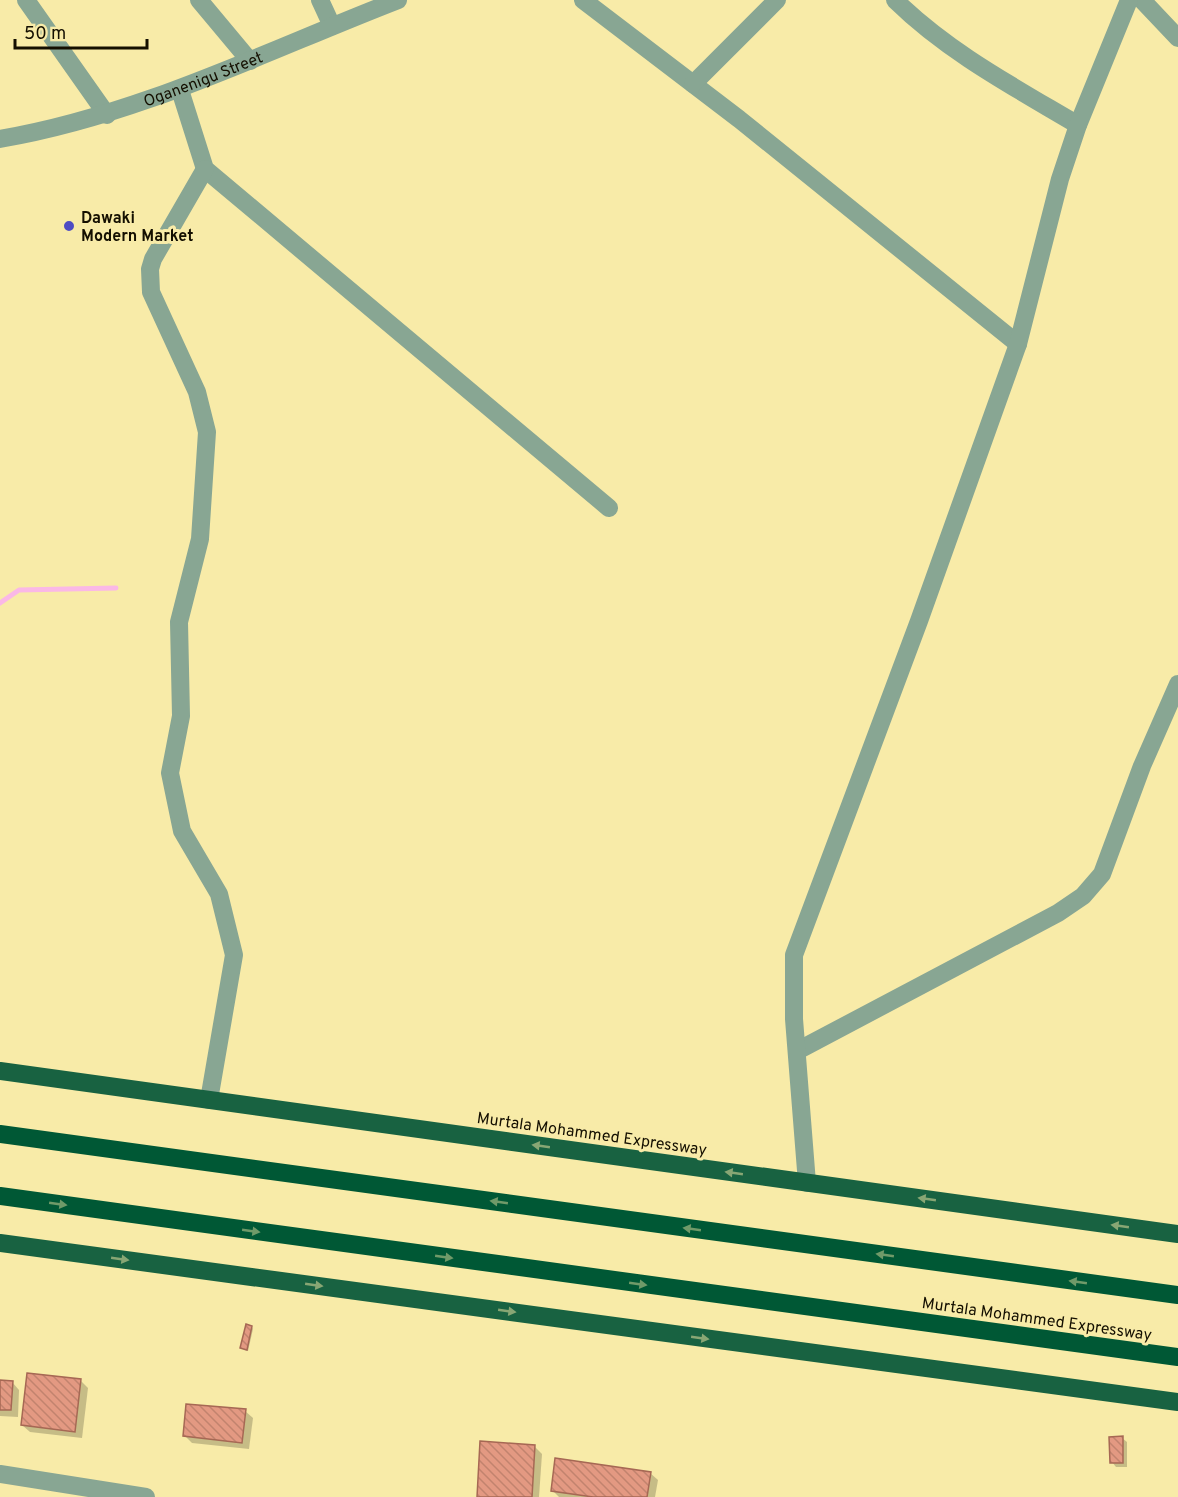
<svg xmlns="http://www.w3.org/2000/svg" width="1178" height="1497" viewBox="0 0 1178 1497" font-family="Overpass,sans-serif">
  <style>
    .shadow { fill: #0003 }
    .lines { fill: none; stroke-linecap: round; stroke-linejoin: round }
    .stream { stroke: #fab8e6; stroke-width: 5 }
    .building { fill: url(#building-back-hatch); stroke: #a66854; stroke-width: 1.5 }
    .minor { stroke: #88a693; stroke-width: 18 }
    .tertiary { stroke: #88a693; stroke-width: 18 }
    .trunk { stroke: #186241; stroke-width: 18 }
    .motorway { stroke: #005835; stroke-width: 18 }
    .oneway { fill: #88a674 }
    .oneway2 { fill: #709a69 }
    .poi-dot { fill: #4e4cc3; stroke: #f8eba8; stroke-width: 2 }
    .labels { text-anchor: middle; stroke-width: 6; stroke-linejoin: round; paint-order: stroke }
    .street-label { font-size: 16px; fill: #140f00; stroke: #f8eba8 }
    .poi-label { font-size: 16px; font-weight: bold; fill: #140f00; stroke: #f8eba8; text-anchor: start }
  </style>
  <defs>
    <pattern id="building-back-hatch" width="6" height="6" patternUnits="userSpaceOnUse" patternTransform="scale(1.5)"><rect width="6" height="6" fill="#e39982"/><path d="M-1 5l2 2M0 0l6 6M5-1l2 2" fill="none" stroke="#c2836e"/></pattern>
  </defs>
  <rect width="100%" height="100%" fill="#f8eba8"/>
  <g class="shadow">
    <path d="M 252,1327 L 253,1329 L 248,1351 L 244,1350 L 242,1348 Z"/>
    <path d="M 0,1371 L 0,1382 L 12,1382 L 19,1390 L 18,1417 L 0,1416 Z"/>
    <path d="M 81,1381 L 88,1388 L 82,1438 L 30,1432 L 22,1425 Z"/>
    <path d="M 245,1411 L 253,1418 L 249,1449 L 192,1443 L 185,1436 Z"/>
    <path d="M 1122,1438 L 1127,1442 L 1127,1467 L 1116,1467 L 1112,1462 Z"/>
    <path d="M 534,1446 L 542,1454 L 539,1497 L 478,1497 Z"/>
    <path d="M 650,1473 L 658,1480 L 655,1497 L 559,1497 L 553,1491 Z"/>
  </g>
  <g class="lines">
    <path class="stream" d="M 0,603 L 19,590 L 116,588"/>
  </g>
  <g class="building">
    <path d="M 246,1324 L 252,1326 L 247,1350 L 240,1348 Z"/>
    <path d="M 27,1373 L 81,1379 L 75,1432 L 21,1425 Z"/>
    <path d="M 0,1380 L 13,1381 L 11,1410 L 0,1410 Z"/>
    <path d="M 186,1404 L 246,1409 L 242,1443 L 183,1436 Z"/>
    <path d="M 1123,1436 L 1123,1463 L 1110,1463 L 1109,1437 Z"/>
    <path d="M 480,1441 L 535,1445 L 532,1497 L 477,1497 Z"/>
    <path d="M 555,1458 L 651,1472 L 647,1497 L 593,1497 L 551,1491 Z"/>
  </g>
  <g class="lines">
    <g class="minor">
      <path d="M 26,0 L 107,115"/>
      <path d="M 199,0 L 250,61"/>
      <path d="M 320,0 L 332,26"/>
      <path d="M 583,0 L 739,119 L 1018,344"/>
      <path d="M 895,0 C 948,52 1014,87 1078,125"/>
      <path d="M 1142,0 L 1178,38"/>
      <path d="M 693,84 L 777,0"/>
      <path d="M 180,90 L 205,169 L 609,508"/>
      <path id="s1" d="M 0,139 C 140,115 266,51 398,0"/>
      <path d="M 205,169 L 153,259 L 150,269 L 151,292 L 197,392 L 207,432 L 200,539 L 179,622 L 181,716 L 170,773 L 182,831 L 219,894 L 234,955 L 209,1100"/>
      <path d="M 797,1051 L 1058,913 L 1083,896 L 1102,874 L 1142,766 L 1178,684"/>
      <path d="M 807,1183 L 794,1019 L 794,955 L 919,621 L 1018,344 L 1060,179 L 1078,125 L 1129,0"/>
    </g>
    <path class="tertiary" d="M 0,1474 L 146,1497"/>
    <g class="trunk">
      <path d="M 0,1071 L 1178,1234"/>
      <path d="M 0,1243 L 1178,1402"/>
    </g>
    <g class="motorway">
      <path d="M 0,1134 L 1178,1295"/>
      <path d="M 0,1196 L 1178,1357"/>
    </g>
  </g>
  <defs><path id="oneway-solid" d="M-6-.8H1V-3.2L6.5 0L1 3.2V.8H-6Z" transform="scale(1.5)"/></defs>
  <g class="oneway">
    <use href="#oneway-solid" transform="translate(541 1146) rotate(-172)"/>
    <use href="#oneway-solid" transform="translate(734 1173) rotate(-172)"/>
    <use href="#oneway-solid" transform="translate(927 1199) rotate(-172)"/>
    <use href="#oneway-solid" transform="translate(1120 1226) rotate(-172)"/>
    <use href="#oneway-solid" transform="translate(120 1259) rotate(8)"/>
    <use href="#oneway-solid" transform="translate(314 1285) rotate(8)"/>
    <use href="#oneway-solid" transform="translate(507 1311) rotate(8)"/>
    <use href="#oneway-solid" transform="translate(700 1338) rotate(8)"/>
  </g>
  <g class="oneway2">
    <use href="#oneway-solid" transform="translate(499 1202) rotate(-172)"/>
    <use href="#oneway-solid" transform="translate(58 1204) rotate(8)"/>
    <use href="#oneway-solid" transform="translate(692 1229) rotate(-172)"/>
    <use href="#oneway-solid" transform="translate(251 1231) rotate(8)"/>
    <use href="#oneway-solid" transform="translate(885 1255) rotate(-172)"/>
    <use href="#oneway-solid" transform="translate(444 1257) rotate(8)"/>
    <use href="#oneway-solid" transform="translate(1078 1282) rotate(-172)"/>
    <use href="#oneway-solid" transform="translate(638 1284) rotate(8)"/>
  </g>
  <circle class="poi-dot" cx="69" cy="226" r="6"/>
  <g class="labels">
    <g class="street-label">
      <text dy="6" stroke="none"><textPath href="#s1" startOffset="212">Oganenigu Street</textPath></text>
      <text transform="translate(592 1133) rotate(8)" y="6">Murtala Mohammed Expressway</text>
      <text transform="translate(1037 1318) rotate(8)" y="6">Murtala Mohammed Expressway</text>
    </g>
    <g class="poi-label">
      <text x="81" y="223">Dawaki<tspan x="81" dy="18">Modern Market</tspan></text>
    </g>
  </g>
  <path d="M15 39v9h132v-9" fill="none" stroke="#140f00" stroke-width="3"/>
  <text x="24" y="39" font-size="18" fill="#140f00" stroke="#f8eba8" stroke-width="4.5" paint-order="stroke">50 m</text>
</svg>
